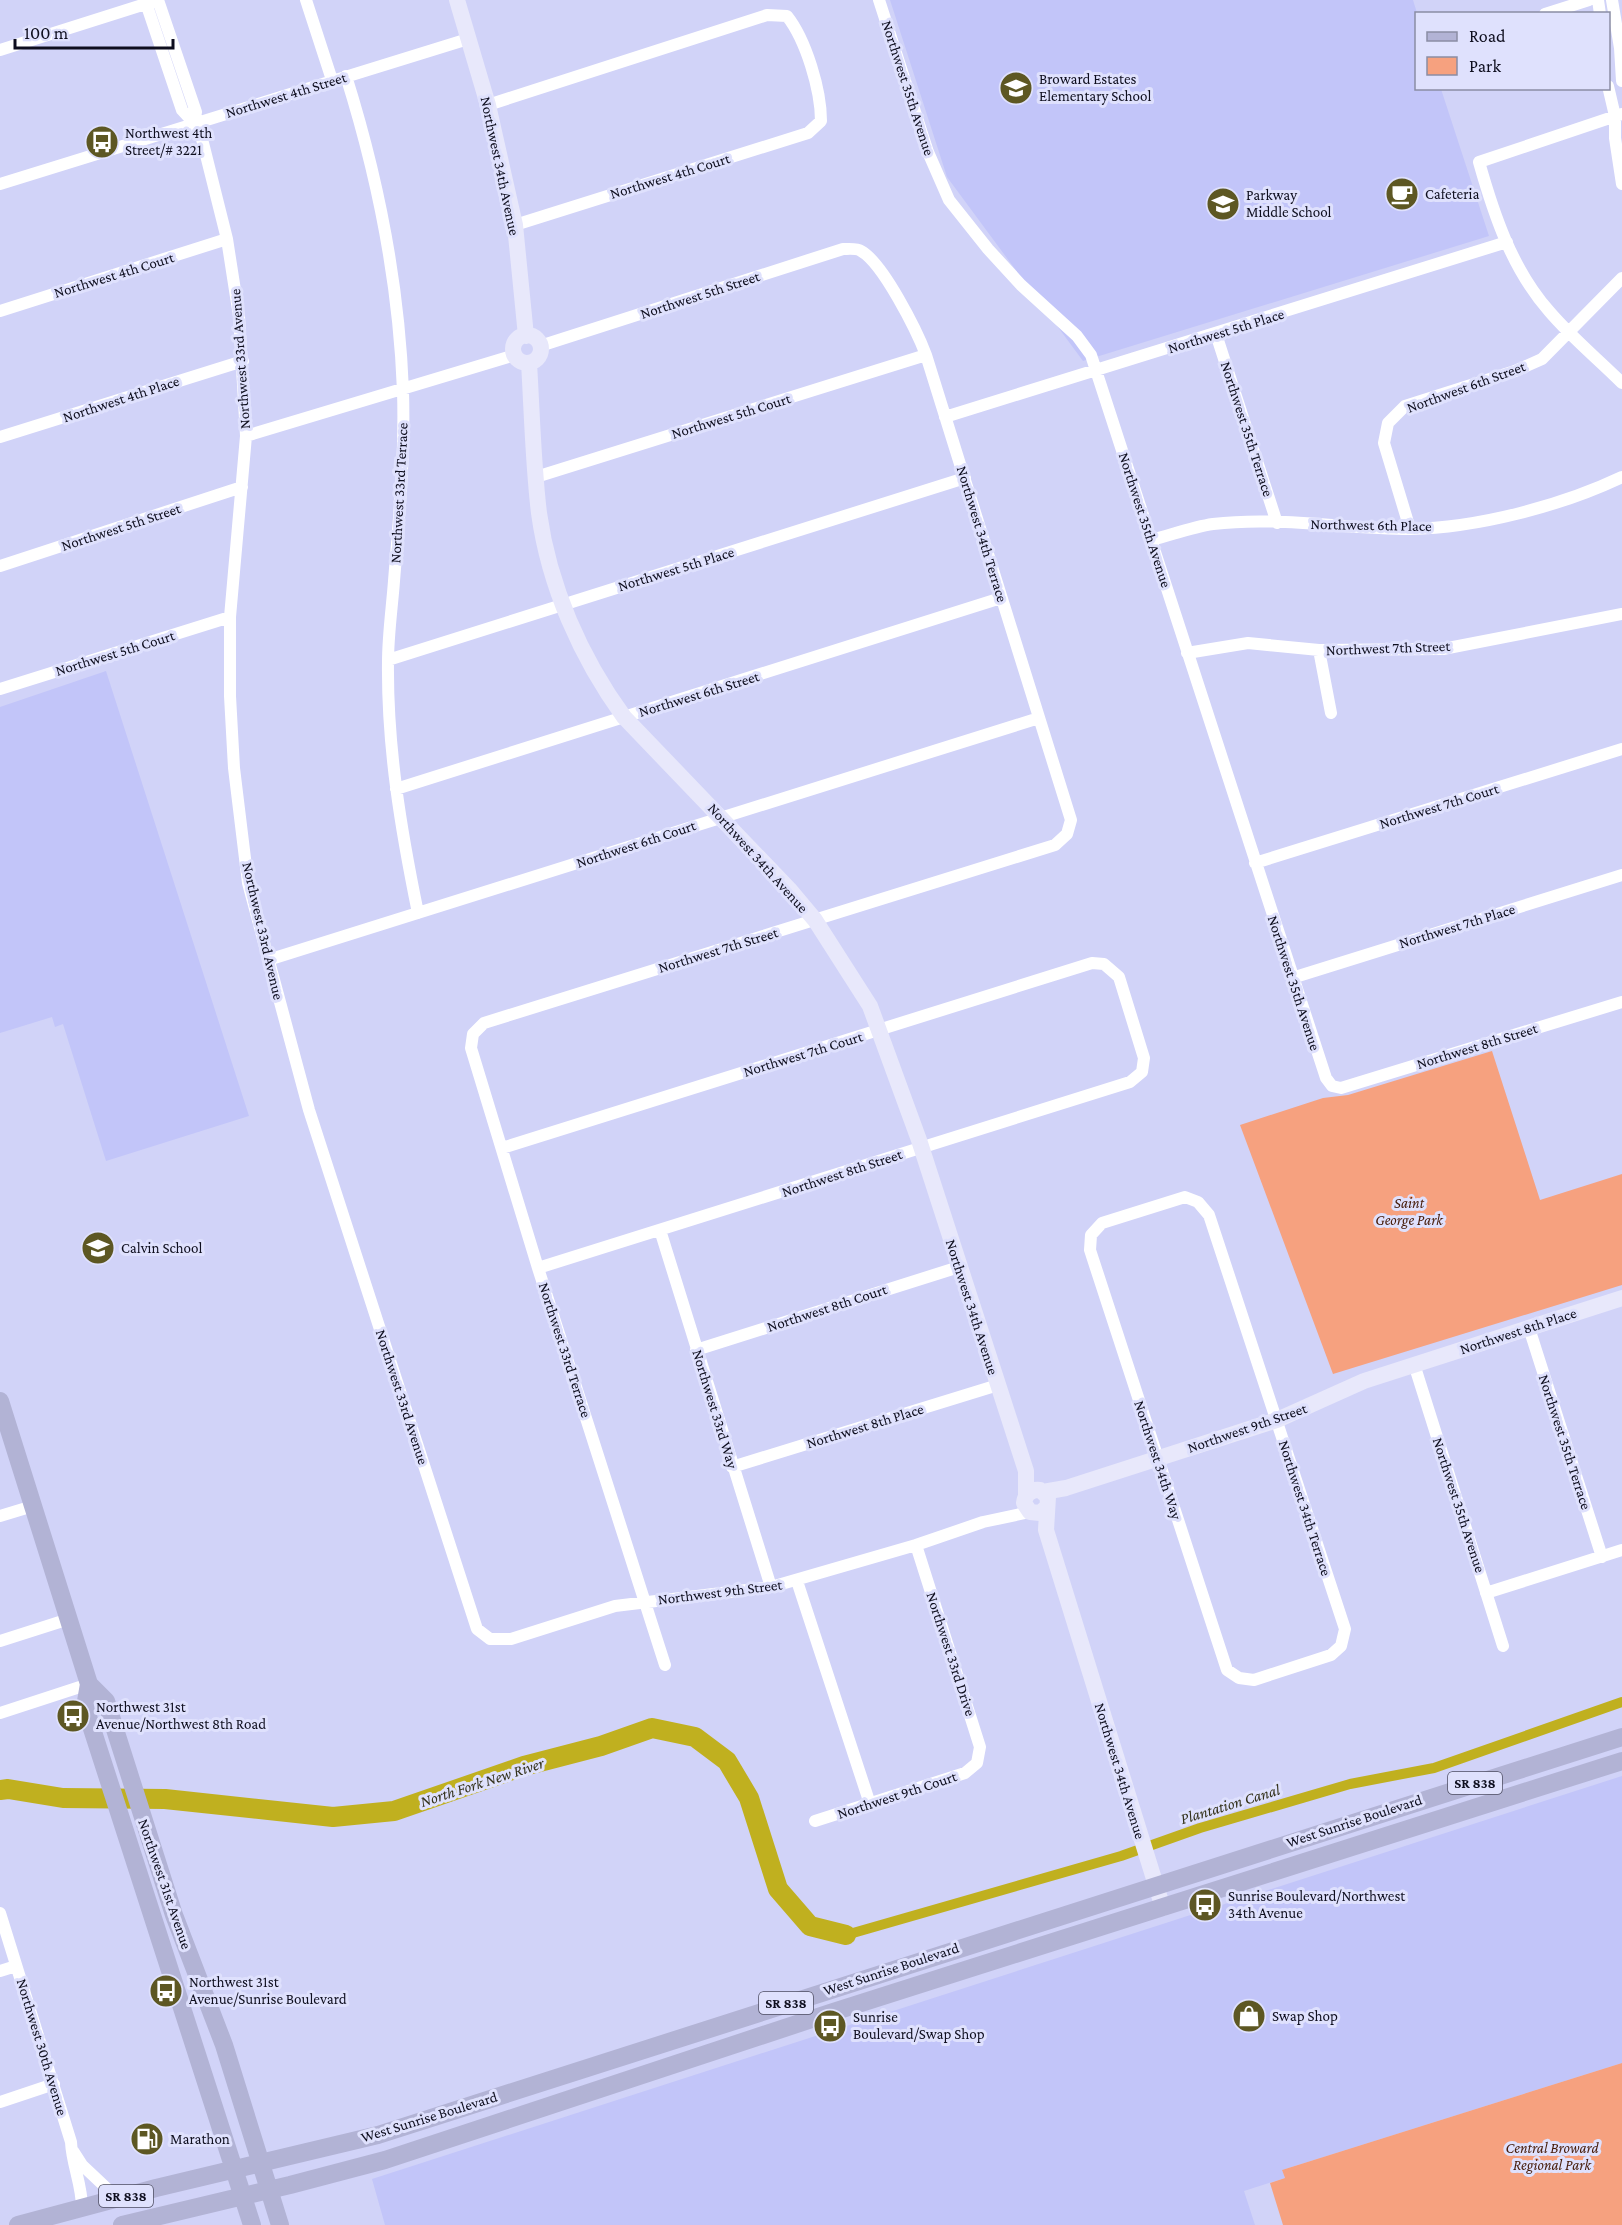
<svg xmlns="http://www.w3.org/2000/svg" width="1622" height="2225" font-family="'Crimson Pro',serif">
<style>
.built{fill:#c2c5f9}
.green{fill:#f6a17f}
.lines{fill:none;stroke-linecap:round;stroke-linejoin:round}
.canal{stroke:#c0b01f;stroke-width:10}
.river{stroke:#c0b01f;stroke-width:20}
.street{stroke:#fff;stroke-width:12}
.secondary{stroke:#e8e8fb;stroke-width:16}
.primary{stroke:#b2b3d5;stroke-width:18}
.labels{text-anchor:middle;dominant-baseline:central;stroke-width:6;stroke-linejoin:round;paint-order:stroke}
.shield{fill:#dfe1fd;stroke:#4d4d61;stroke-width:1.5}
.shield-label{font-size:14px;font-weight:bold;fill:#0e0e1e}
.poi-label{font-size:15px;fill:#0e0e1e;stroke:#dfe1fd;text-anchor:start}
.street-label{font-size:15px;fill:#0e0e1e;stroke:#dfe1fd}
.park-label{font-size:15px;font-style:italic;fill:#451a07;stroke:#dfe1fd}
.water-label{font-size:16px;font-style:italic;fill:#33311b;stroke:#dfe1fd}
</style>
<rect width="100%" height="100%" fill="#d1d3f8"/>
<path class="built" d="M 890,0 L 1413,0 L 1417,13 L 1416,88 L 1441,89 L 1489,236 L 1083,361 L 947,177 Z
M 106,671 L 249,1116 L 106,1161 L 63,1024 L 55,1027 L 52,1017 L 0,1033 L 0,707 Z
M 1622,1776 L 1622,2063 L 1282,2170 L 1285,2178 L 1244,2191 L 1255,2225 L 385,2225 L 372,2179 Z"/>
<path class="green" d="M 1492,1051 L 1540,1200 L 1622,1174 L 1622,1285 L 1333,1374 L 1240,1125 L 1323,1098 L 1348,1095 Z
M 1622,2063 L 1622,2225 L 1283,2225 L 1270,2183 L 1285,2178 L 1282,2170 Z"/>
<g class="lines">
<path class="canal" d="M 846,1935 L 1121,1856 L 1200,1828 L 1350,1784 L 1434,1768 L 1622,1702"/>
<path class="river" d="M 0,1790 L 8,1789 L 63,1798 L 165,1799 L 333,1817 L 394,1811 L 524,1766 L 601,1746 L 652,1728 L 695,1737 L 727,1761 L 749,1798 L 778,1889 L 810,1926 L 846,1935"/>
<path class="street" d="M 145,0 L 182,110 L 194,123 L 202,139 L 227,239 L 239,316 L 246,436 L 230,617 L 230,696 L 234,768 L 248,883 L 309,1110 L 477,1629 L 490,1639 L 511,1639 L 615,1606 L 771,1587 L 916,1545 L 983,1522 L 1030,1512
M 158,0 L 196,112 L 194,123
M 306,0 L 332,80
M 879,0 L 928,152 L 949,200 L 988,249 L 1021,285 L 1077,336 L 1091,355 L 1326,1078 L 1332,1086 L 1341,1088 L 1622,1002
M 1598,0 L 1600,14
M 1612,0 L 1620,48 L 1622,81
M 1545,14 L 1589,0
M 0,50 L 158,0
M 346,76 C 378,178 399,284 403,391 C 405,455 399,518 394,581 C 392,608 388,635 388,662 C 387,747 401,830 418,913
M 1608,86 L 1615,116 L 1615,138 L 1622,184
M 488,105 L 767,15 L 787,16 C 806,40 821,90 821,121 L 808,133 L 515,225
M 1622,114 L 1479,162 C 1494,215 1512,269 1549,311 C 1571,337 1598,359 1622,383
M 0,184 L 468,39
M 0,311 L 227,239
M 1216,334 L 1277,523
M 540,346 L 843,249 C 849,249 857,248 861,251 C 883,263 917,331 926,355 L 1071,820 L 1067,834 L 1055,845 L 484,1023 L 473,1034 L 471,1048 L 538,1268 L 665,1665
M 945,417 L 1507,242
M 246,436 L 515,355
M 0,437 L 243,361
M 536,477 L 926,355
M 1410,529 L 1384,443 L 1388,423 L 1405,406 L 1515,371 L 1542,359 L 1622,278
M 1151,540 C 1171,535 1192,527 1213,524 C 1278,516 1345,529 1410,529 C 1477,528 1561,506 1622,477
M 0,566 L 242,487
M 1319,650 L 1331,713
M 1187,653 L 1248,643 L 1319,650 L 1443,649 L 1622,614
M 388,660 L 965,478
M 0,689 L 230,617
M 396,789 L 1001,598
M 1255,863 L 1622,749
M 268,960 L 1039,718
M 1292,978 L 1622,875
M 502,1148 L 1092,963 L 1104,964 L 1119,977 L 1144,1058 L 1142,1072 L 1130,1082 L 538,1268
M 1185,1197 L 1198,1202 L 1209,1215 L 1345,1629 L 1341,1646 L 1331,1655 L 1254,1680 L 1239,1678 L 1227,1670 L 1090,1250 L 1091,1235 L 1102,1223 Z
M 660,1230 L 771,1587
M 1529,1328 L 1602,1557
M 696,1350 L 959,1267
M 1414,1364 L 1503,1646
M 732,1467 L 998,1385
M 0,1516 L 33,1506
M 797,1581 L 870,1804
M 1486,1593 L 1622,1550
M 0,1641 L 69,1619
M 0,1713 L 89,1684
M 815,1821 L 965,1773 L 977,1763 L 980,1747 L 916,1545
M 0,1913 L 71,2142 C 72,2165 82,2184 82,2208
M 0,1971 L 16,1966
M 0,2102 L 54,2084
M 73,2151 L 82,2165 L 117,2198"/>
<path class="secondary" d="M 457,0 L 488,105 L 515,225 L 526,336
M513 349a14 14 0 1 1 28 0a14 14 0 1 1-28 0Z
M 529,363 C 532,412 533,463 539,513 C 549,586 581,658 624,717 L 789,889 L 815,920 L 870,1006 L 919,1140 L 1026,1471 L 1026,1495
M 1043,1492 L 1066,1488 L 1277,1420 L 1364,1381 L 1622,1298
M 1046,1508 L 1040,1513 L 1030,1512 L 1024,1503 C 1025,1494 1031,1489 1040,1490 L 1048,1497 L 1046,1530 L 1163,1908"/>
<path class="primary" d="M 0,1401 L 89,1684 L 85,1707 L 252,2225
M 89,1684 L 106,1701 L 174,1915 L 224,2045 L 280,2225
M 18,2225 L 156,2188 L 378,2135 L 1622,1737
M 122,2225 L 290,2185 L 385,2160 L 833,2012 L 1622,1761"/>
</g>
<defs>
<g id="school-disc" transform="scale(1.725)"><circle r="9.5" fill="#5d5723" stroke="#dfe1fd"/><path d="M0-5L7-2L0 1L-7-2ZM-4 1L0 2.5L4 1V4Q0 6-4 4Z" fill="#fff"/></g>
<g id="bus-disc" transform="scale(1.725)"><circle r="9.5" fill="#5d5723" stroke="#dfe1fd"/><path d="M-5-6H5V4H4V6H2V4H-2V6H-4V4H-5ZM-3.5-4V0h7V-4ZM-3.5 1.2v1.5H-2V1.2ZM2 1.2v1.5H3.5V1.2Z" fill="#fff"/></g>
<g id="cafe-disc" transform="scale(1.725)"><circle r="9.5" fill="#5d5723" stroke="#dfe1fd"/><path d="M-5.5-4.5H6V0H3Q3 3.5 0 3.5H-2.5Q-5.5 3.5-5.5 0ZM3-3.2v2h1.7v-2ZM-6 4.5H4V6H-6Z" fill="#fff"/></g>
<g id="shop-disc" transform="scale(1.725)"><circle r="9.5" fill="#5d5723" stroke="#dfe1fd"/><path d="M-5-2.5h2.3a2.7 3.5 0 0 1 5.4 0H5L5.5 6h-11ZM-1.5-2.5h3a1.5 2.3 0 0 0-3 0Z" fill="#fff"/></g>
<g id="fuel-disc" transform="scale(1.725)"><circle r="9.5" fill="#5d5723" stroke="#dfe1fd"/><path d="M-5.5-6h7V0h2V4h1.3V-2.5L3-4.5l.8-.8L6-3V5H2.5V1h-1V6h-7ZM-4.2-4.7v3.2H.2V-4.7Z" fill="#fff"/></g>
</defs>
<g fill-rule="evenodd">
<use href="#school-disc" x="1016" y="88"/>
<use href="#bus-disc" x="102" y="142"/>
<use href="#cafe-disc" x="1402" y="194"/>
<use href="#school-disc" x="1223" y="204"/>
<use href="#school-disc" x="98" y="1248"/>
<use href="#bus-disc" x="73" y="1716"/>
<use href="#bus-disc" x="1205" y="1905"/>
<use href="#bus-disc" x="166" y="1991"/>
<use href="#shop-disc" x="1249" y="2016"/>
<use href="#bus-disc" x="830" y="2026"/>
<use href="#fuel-disc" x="147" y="2139"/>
</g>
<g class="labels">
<g class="shield">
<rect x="1448" y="1772" width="54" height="22" rx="4.5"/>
<rect x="759" y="1992" width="54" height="22" rx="4.5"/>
<rect x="99" y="2185" width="54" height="22" rx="4.5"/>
</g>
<g class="shield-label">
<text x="1475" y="1783">SR 838</text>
<text x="786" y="2003">SR 838</text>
<text x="126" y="2196">SR 838</text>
</g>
<g class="poi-label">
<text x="1039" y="79">Broward Estates<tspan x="1039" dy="17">Elementary School</tspan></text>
<text x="125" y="133">Northwest 4th<tspan x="125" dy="17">Street/# 3221</tspan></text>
<text x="1425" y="194">Cafeteria</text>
<text x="1246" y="195">Parkway<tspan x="1246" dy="17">Middle School</tspan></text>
<text x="121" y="1248">Calvin School</text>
<text x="96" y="1707">Northwest 31st<tspan x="96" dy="17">Avenue/Northwest 8th Road</tspan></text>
<text x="1228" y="1896">Sunrise Boulevard/Northwest<tspan x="1228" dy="17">34th Avenue</tspan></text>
<text x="189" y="1982">Northwest 31st<tspan x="189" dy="17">Avenue/Sunrise Boulevard</tspan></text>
<text x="1272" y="2016">Swap Shop</text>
<text x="853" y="2017">Sunrise<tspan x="853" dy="17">Boulevard/Swap Shop</tspan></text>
<text x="170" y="2139">Marathon</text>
</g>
<g class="street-label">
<text transform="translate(908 88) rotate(72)">Northwest 35th Avenue</text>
<text transform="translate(286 95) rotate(-17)">Northwest 4th Street</text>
<text transform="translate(500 166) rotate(78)">Northwest 34th Avenue</text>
<text transform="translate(670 176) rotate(-17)">Northwest 4th Court</text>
<text transform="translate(114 275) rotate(-17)">Northwest 4th Court</text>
<text transform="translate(700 295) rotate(-18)">Northwest 5th Street</text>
<text transform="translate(1226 331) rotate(-17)">Northwest 5th Place</text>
<text transform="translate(240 359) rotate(-94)">Northwest 33rd Avenue</text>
<text transform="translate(1466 387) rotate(-20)">Northwest 6th Street</text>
<text transform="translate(121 399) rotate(-18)">Northwest 4th Place</text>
<text transform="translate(731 416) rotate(-17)">Northwest 5th Court</text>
<text transform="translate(1247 429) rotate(72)">Northwest 35th Terrace</text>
<text transform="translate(399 493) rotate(-87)">Northwest 33rd Terrace</text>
<text transform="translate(1145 520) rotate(72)">Northwest 35th Avenue</text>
<text transform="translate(1371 525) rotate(1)">Northwest 6th Place</text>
<text transform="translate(121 527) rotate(-18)">Northwest 5th Street</text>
<text transform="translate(982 534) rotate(73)">Northwest 34th Terrace</text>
<text transform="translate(676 569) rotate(-17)">Northwest 5th Place</text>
<text transform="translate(1388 648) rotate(-2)">Northwest 7th Street</text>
<text transform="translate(115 653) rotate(-17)">Northwest 5th Court</text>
<text transform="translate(699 694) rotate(-17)">Northwest 6th Street</text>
<text transform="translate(1439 806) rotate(-17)">Northwest 7th Court</text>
<text transform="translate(636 844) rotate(-18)">Northwest 6th Court</text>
<text transform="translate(758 858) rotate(48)">Northwest 34th Avenue</text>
<text transform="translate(1457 926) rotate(-17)">Northwest 7th Place</text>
<text transform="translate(263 931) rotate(77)">Northwest 33rd Avenue</text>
<text transform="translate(718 950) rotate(-17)">Northwest 7th Street</text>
<text transform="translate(1294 983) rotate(72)">Northwest 35th Avenue</text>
<text transform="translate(1477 1046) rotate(-17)">Northwest 8th Street</text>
<text transform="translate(803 1054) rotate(-17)">Northwest 7th Court</text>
<text transform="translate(842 1173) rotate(-18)">Northwest 8th Street</text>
<text transform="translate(972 1307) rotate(72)">Northwest 34th Avenue</text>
<text transform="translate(827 1308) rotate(-18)">Northwest 8th Court</text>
<text transform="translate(1518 1331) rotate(-18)">Northwest 8th Place</text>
<text transform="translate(565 1350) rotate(72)">Northwest 33rd Terrace</text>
<text transform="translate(402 1397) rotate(72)">Northwest 33rd Avenue</text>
<text transform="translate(715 1409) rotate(73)">Northwest 33rd Way</text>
<text transform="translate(865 1426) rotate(-17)">Northwest 8th Place</text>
<text transform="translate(1247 1428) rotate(-19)">Northwest 9th Street</text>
<text transform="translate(1565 1442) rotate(72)">Northwest 35th Terrace</text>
<text transform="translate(1158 1460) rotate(72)">Northwest 34th Way</text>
<text transform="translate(1459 1505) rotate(72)">Northwest 35th Avenue</text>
<text transform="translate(1305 1508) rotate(72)">Northwest 34th Terrace</text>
<text transform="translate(720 1592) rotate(-7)">Northwest 9th Street</text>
<text transform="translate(951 1654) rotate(72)">Northwest 33rd Drive</text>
<text transform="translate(1120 1771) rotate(73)">Northwest 34th Avenue</text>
<text transform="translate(897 1795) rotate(-18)">Northwest 9th Court</text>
<text transform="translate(1354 1821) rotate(-18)">West Sunrise Boulevard</text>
<text transform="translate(165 1884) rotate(71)">Northwest 31st Avenue</text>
<text transform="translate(891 1969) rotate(-18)">West Sunrise Boulevard</text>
<text transform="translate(42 2047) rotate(73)">Northwest 30th Avenue</text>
<text transform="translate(429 2117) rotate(-17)">West Sunrise Boulevard</text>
</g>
<g class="park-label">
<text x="1409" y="1203">Saint<tspan x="1409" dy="17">George Park</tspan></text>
<text x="1552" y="2148">Central Broward<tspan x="1552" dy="17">Regional Park</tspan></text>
</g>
<g class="water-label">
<text transform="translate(482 1782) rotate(-18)">North Fork New River</text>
<text transform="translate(1230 1804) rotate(-17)">Plantation Canal</text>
</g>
</g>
<rect x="1415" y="12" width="195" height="78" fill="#dfe1fd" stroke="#8b8da4" stroke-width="1.5"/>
<rect x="1427" y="32" width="30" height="9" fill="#b2b3d5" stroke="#8b8da4" stroke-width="1.5"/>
<text x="1469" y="42" font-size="18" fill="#0e0e1e">Road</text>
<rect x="1427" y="57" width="30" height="18" fill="#f6a17f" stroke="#8b8da4" stroke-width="1.5"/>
<text x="1469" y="72" font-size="18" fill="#0e0e1e">Park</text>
<path d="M15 39v9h158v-9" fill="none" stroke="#0e0e1e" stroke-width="3"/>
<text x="24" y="39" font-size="18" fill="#0e0e1e" stroke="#dfe1fd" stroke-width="4.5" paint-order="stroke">100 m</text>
</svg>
